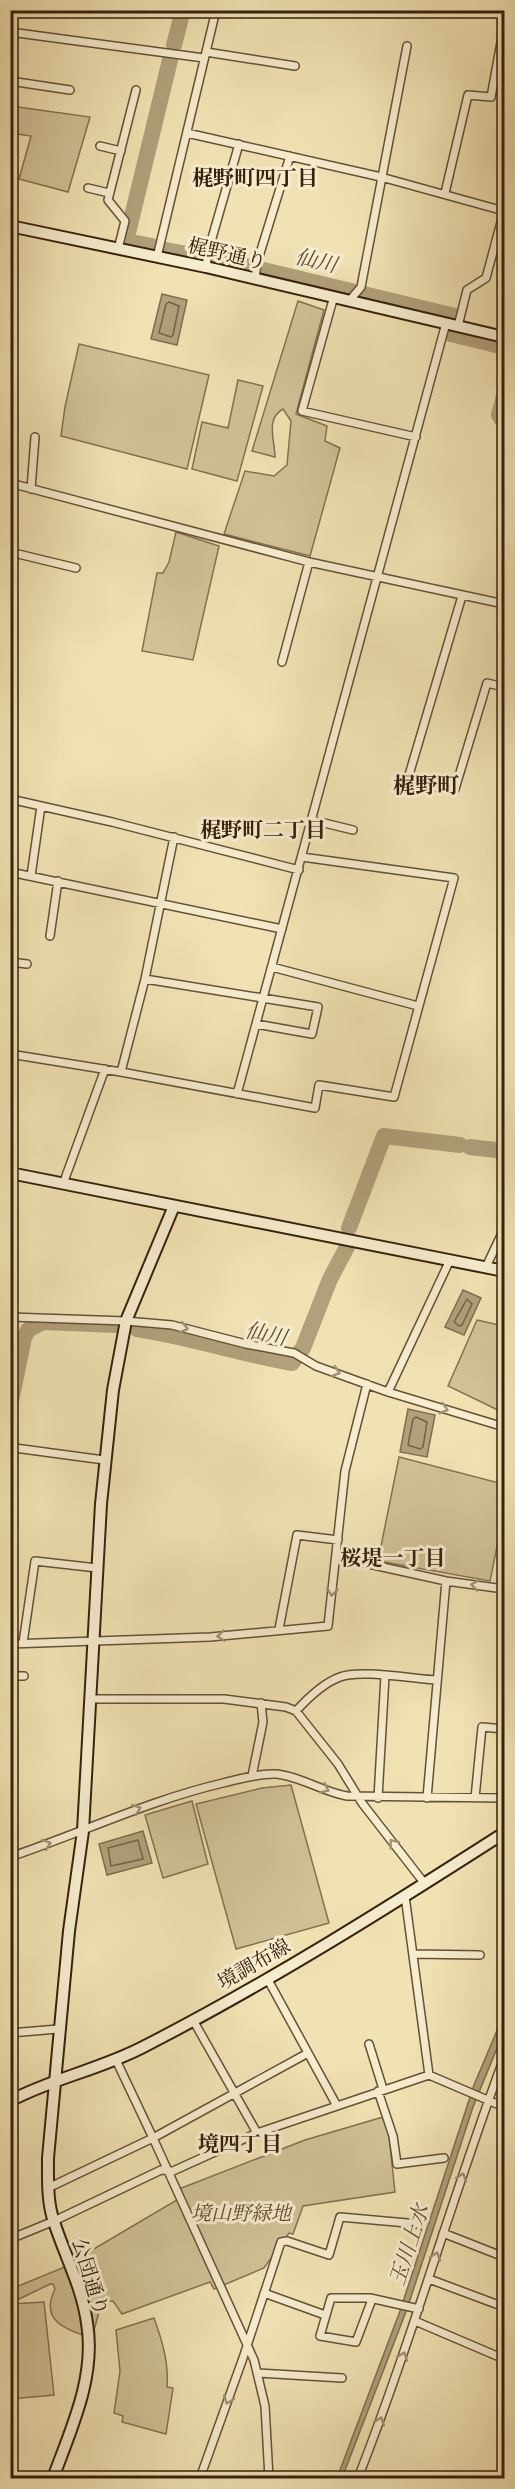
<svg xmlns="http://www.w3.org/2000/svg" width="515" height="2489" font-family="'IM FELL French Canon','Noto Serif JP',serif">
<style>
.green{fill:#d1c197;stroke:#847152;stroke-width:1.5}
.water{fill:#b1a07b;stroke:#806d4f;stroke-width:1.5}
.lines{fill:none;stroke-linecap:round;stroke-linejoin:round}
.shore{stroke:#746044;stroke-width:1.5}
.river{stroke:#b1a07b;stroke-width:16}
.street-casing{stroke:#655136;stroke-width:10}
.secondary-casing{stroke:#36210d;stroke-width:14}
.street{stroke:#f6ecce;stroke-width:7}
.secondary{stroke:#f6ecce;stroke-width:10}
.oneway{stroke:#a09177}
.labels{text-anchor:middle;dominant-baseline:central;stroke-width:6;stroke-linejoin:round;paint-order:stroke}
.street-label{font-size:20px;fill:#36210d;stroke:#f6ecce}
.park-label{font-size:20px;font-style:italic;fill:#5d4930;stroke:#f6ecce}
.neighbourhood-label{font-size:21px;font-weight:bold;fill:#36210d;stroke:#f6ecce}
.water-label{font-size:21px;font-style:italic;fill:#614d34;stroke:#f6ecce}
.quarter-label{font-size:22px;font-weight:bold;fill:#36210d;stroke:#f6ecce}
</style>
<rect width="100%" height="100%" fill="#f1e2b3"/>
<filter id="stains"><feTurbulence type="fractalNoise" baseFrequency=".00333" numOctaves="4"/><feColorMatrix values="0 0 0 0 .2 0 0 0 0 .09 0 0 0 0 .02 0 0 0 .5 -.17"/></filter>
<radialGradient id="worn" r=".72"><stop offset=".6" stop-color="#630" stop-opacity="0"/><stop offset="1" stop-color="#630" stop-opacity=".3"/></radialGradient>
<path class="green" d="M 11,106 L 90,117 L 68,192 L 19,179 L 31,136 L 11,133 Z
M 298,301 L 324,310 L 296,414 L 327,426 L 325,441 L 340,448 L 310,556 L 224,534 L 245,471 L 274,476 L 287,465 L 291,421 L 283,409 C 265,419 275,440 275,457 L 252,451 Z
M 79,344 L 209,375 L 187,469 L 61,436 L 65,407 Z
M 238,380 L 263,386 L 237,481 L 192,469 L 202,422 L 228,428 Z
M 176,532 L 219,546 L 193,660 L 142,651 L 157,573 L 163,573 L 169,562 Z
M 477,1320 L 504,1326 L 504,1413 L 448,1386 Z
M 399,1457 L 503,1484 L 501,1527 L 490,1581 L 378,1561 Z
M 291,1785 L 329,1923 L 236,1949 L 196,1804 L 262,1788 Z
M 192,1801 L 208,1864 L 163,1878 L 145,1815 Z
M 383,2117 L 389,2136 L 395,2192 L 303,2206 L 293,2234 L 289,2233 L 264,2268 L 214,2289 L 210,2282 L 122,2314 L 113,2301 L 107,2301 L 100,2308 L 92,2338 C 66,2330 39,2321 55,2289 L 53,2284 L 50,2284 L 11,2303 L 11,2289 L 67,2266 L 79,2274 L 84,2269 L 82,2256 L 182,2197 L 179,2189 L 305,2140 Z
M 44,2302 L 54,2395 L 11,2399 L 11,2304 Z
M 154,2318 C 162,2340 169,2363 167,2387 L 173,2388 L 166,2434 L 122,2422 L 123,2416 L 114,2413 L 120,2371 L 116,2330 Z"/>
<path class="water" d="M 162,294 L 187,300 L 177,345 L 151,339 Z
M 463,1290 L 481,1298 L 464,1335 L 445,1327 Z
M 408,1409 L 435,1415 L 427,1457 L 400,1452 Z
M 143,1831 L 152,1863 L 107,1875 L 99,1844 Z
M 504,2014 L 504,2031 L 473,2107 L 407,2309 L 342,2478 L 337,2478 L 400,2311 L 474,2085 Z"/>
<g class="lines">
<path class="shore" d="M 169,302 L 179,306 L 173,335 L 171,337 L 159,333 L 166,304 Z
M 467,1299 L 472,1304 L 462,1325 L 459,1326 L 454,1322 Z
M 416,1417 L 427,1422 L 423,1447 L 420,1449 L 408,1445 L 413,1419 Z
M 138,1840 L 143,1859 L 111,1866 L 108,1848 Z"/>
<path class="river" d="M 174,45 L 183,10
M 152,246 L 126,241 L 170,60
M 166,250 L 230,262 L 455,316
M 452,328 L 451,334 L 504,347
M 504,396 L 499,415 L 504,423
M 470,1147 L 504,1151
M 349,1228 L 384,1136 L 460,1145
M 137,1329 C 190,1337 240,1354 292,1363 L 303,1348 L 330,1279 L 348,1245
M 10,1406 L 24,1338 L 28,1330 L 43,1322 L 116,1325"/>
<g class="street-casing">
<path id="street" d="M 10,32 L 204,58
M 206,52 L 295,66
M 10,81 L 70,90
M 187,133 L 381,177 L 504,211
M 100,146 L 121,151
M 88,188 L 109,193
M 445,193 L 468,95 L 491,97 L 504,26
M 118,249 L 125,221 L 108,200 L 136,90
M 157,257 L 216,10
M 206,267 L 208,252 L 239,144
M 255,279 L 257,263 L 290,156
M 334,296 L 302,411 L 416,437
M 350,300 L 361,287 L 407,46
M 458,326 L 467,290 L 486,278 L 504,211
M 10,483 L 309,562 L 504,604
M 31,489 L 35,437
M 10,552 L 76,568
M 462,596 L 406,785 L 455,789 L 487,683 L 504,687
M 282,662 L 309,562
M 10,799 L 112,822 L 299,870
M 312,820 L 353,830
M 10,872 L 282,929
M 31,876 L 41,806
M 50,936 L 58,881
M 10,962 L 27,964
M 272,967 L 418,1006
M 145,979 L 318,1007 L 312,1034 L 256,1024
M 10,1054 L 121,1072 L 315,1108 L 319,1085 L 394,1097 L 454,878 L 302,857
M 121,1072 L 145,979 L 174,837
M 237,1094 L 446,323
M 63,1184 L 105,1069
M 486,1267 L 504,1229
M 10,1317 L 126,1321 L 172,1325 L 246,1344 L 294,1353 L 316,1366 L 388,1392 L 504,1427
M 388,1392 L 450,1260
M 15,1448 L 104,1460
M 337,1557 L 446,1581 L 504,1589
M 279,1629 L 297,1535 L 338,1540
M 23,1643 L 35,1561 L 97,1568
M 10,1644 L 210,1637 L 328,1626 L 345,1471 L 367,1384
M 10,1676 L 24,1676
M 92,1699 L 224,1699 L 286,1707 L 296,1711 L 338,1764 L 362,1803 L 425,1884
M 296,1711 C 307,1699 323,1683 340,1677 C 360,1669 414,1679 437,1680
M 252,1776 L 263,1722 L 261,1703
M 378,1798 L 385,1676
M 427,1798 L 446,1581
M 475,1798 L 482,1727 L 504,1729
M 10,1857 C 81,1833 150,1800 223,1783 C 240,1779 259,1773 277,1774 C 302,1777 323,1792 347,1796 L 504,1798
M 405,1896 L 429,2075
M 413,1954 L 480,1955
M 267,1978 L 337,2106
M 193,2020 L 257,2133
M 10,2033 L 58,2029
M 369,2044 L 383,2089
M 116,2060 L 153,2138 L 308,2053
M 378,2091 L 393,2136 L 397,2164 L 444,2158
M 48,2188 L 153,2138 L 254,2360 L 265,2406 L 269,2478
M 443,2233 L 504,2257
M 10,2239 L 54,2221 L 161,2170 L 173,2171 L 257,2133 L 429,2075 L 504,2107
M 429,2279 L 504,2307
M 264,2293 L 325,2315
M 370,2298 L 371,2302 L 356,2342 L 320,2336 L 331,2298 L 370,2298 L 419,2309
M 415,2321 L 504,2359
M 258,2373 L 342,2378
M 200,2478 L 243,2358 L 281,2242 L 287,2241 L 329,2255 L 340,2217 L 418,2224
M 358,2478 C 412,2340 452,2197 504,2058"/>
</g>
<g class="secondary-casing">
<path id="secondary" d="M 10,226 L 206,267 L 504,337
M 10,1173 L 504,1271
M 10,2101 C 53,2078 102,2069 145,2046 C 268,1983 387,1908 504,1833
M 53,2478 C 71,2429 96,2377 87,2323 C 82,2287 65,2256 54,2222 C 47,2202 48,2180 48,2158 L 69,1931 L 83,1831 L 101,1504 L 113,1390 L 126,1321 L 174,1206"/>
</g>
<use href="#street" class="street"/>
<use href="#secondary" class="secondary"/>
</g>
<defs><path id="oneway-chevron" d="M-2-3.5L2.5 0L-2 3.5" fill="none" stroke-width="1.6" stroke-linecap="round" stroke-linejoin="round" transform="scale(1.5)"/></defs>
<g class="oneway">
<use href="#oneway-chevron" transform="translate(184 1328) rotate(13)"/>
<use href="#oneway-chevron" transform="translate(336 1372) rotate(18)"/>
<use href="#oneway-chevron" transform="translate(444 1409) rotate(17)"/>
<use href="#oneway-chevron" transform="translate(475 1585) rotate(-172)"/>
<use href="#oneway-chevron" transform="translate(332 1592) rotate(97)"/>
<use href="#oneway-chevron" transform="translate(221 1636) rotate(175)"/>
<use href="#oneway-chevron" transform="translate(325 1789) rotate(25)"/>
<use href="#oneway-chevron" transform="translate(137 1809) rotate(-20)"/>
<use href="#oneway-chevron" transform="translate(393 1843) rotate(-128)"/>
<use href="#oneway-chevron" transform="translate(47 1844) rotate(-19)"/>
<use href="#oneway-chevron" transform="translate(462 2177) rotate(-71)"/>
<use href="#oneway-chevron" transform="translate(436 2256) rotate(-72)"/>
<use href="#oneway-chevron" transform="translate(403 2356) rotate(-70)"/>
<use href="#oneway-chevron" transform="translate(228 2400) rotate(110)"/>
<use href="#oneway-chevron" transform="translate(380 2421) rotate(-70)"/>
</g>
<g class="labels">
<g class="street-label">
<text transform="translate(227 254) rotate(13)">梶野通り</text>
<text transform="translate(254 1964) rotate(-30)">境調布線</text>
<text transform="translate(90 2277) rotate(73)">公団通り</text>
</g>
<g class="park-label">
<text x="241" y="2213">境山野緑地</text>
</g>
<g class="neighbourhood-label">
<text x="255" y="178">梶野町四丁目</text>
<text x="263" y="830">梶野町二丁目</text>
<text x="393" y="1558">桜堤一丁目</text>
<text x="240" y="2144">境四丁目</text>
</g>
<g class="water-label">
<text transform="translate(316 261) rotate(13)">仙川</text>
<text transform="translate(266 1334) rotate(12)">仙川</text>
<text transform="translate(409 2245) rotate(-72)">玉川上水</text>
</g>
<g class="quarter-label">
<text x="426" y="786">梶野町</text>
</g>
</g>
<rect width="515" height="2489" fill="none" stroke="#f1e2b3" stroke-width="36"/>
<rect x="12" y="12" width="491" height="2465" fill="none" stroke="#36210d" stroke-width="3"/>
<rect x="18" y="18" width="479" height="2453" fill="none" stroke="#36210d" stroke-width="1.5"/>
<rect width="100%" height="100%" filter="url(#stains)"/>
<rect width="100%" height="100%" fill="url(#worn)"/>
</svg>
